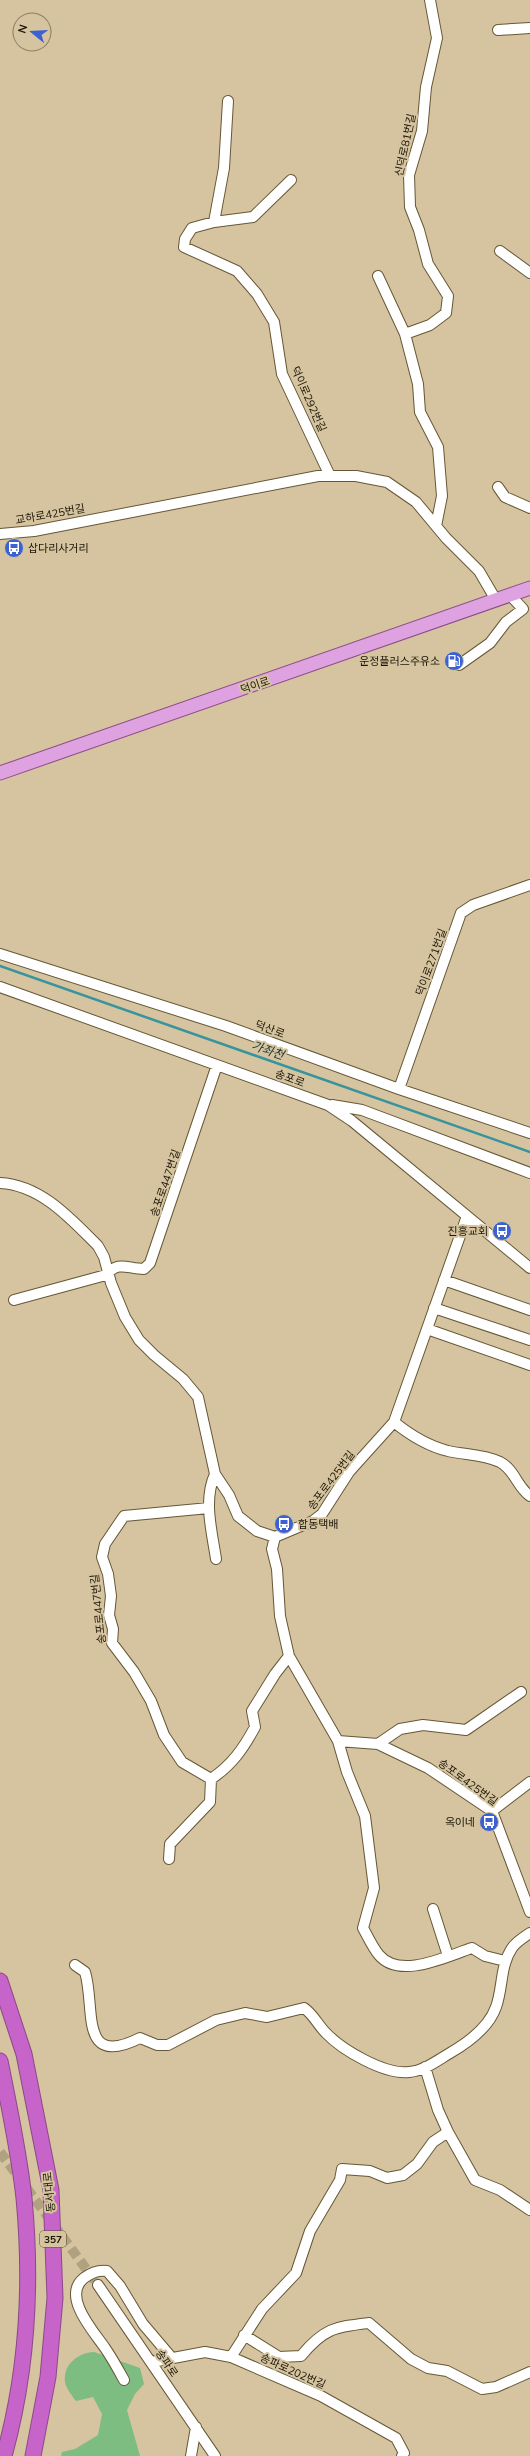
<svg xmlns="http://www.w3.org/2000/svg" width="530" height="2456" font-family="Mulish,'Noto Sans KR',sans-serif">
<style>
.green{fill:#7dbd82}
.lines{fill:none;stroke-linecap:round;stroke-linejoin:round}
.stream{stroke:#37939d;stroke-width:2.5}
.minor-tunnel{stroke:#b0a181;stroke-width:10;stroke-dasharray:10 5;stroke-linecap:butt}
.minor-casing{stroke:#665736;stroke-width:12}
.major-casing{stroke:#8b4986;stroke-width:15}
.highway-casing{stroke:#8b4986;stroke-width:17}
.minor{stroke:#fff;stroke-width:10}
.major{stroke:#dda2df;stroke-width:13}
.highway{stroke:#c764ca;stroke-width:15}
.labels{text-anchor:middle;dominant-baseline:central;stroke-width:4;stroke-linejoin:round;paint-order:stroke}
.shield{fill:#d5c49f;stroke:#544a35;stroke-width:1}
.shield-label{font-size:10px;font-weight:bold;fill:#1c1608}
.street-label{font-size:11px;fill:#1c1608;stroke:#d5c49f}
.poi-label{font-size:11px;fill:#1c1608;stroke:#d5c49f;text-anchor:end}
.water-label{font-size:12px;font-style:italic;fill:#133033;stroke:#d5c49f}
</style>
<rect width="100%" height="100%" fill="#d5c49f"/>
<path class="green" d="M 94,2352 L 140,2368 L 144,2384 L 135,2394 L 127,2410 L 140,2456 L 61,2456 L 62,2452 L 75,2449 L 98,2435 L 102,2414 L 93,2397 L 76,2401 C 72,2396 66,2388 65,2382 C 63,2364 78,2353 94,2352 Z"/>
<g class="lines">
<path class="stream" d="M 0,966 L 530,1152"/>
<path class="minor-tunnel" d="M 0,2152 L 98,2285"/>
<g class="minor-casing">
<path id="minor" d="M 498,30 L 530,28
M 291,180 L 253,217 L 214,222 L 192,228 L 185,239 L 184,247 L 237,271 L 257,294 L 274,322 L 282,374 L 330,476
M 214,222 L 224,168 L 228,101
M 500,251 L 530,273
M 378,276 L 405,334 L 418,384 L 420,412 L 438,447 L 442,496 L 436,526
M 405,334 L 430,325 L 446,313 L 448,296 L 428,264 L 419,230 L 410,207 L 409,175 L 422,131 L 426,87 L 437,38 L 430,0
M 498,487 L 505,497 L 530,508
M 0,534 L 34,531 L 318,476 L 356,476 L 387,482 L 416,502 L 446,538 L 479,571 L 496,600
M 459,665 L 490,643 L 506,622 L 523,609 L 510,595
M 0,954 L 226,1026 L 399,1089 L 530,1133
M 0,987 L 328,1105 L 352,1121 L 530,1268
M 399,1089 L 461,913 L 473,905 L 530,885
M 332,1105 L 362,1110 L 530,1173
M 0,1183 C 41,1185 71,1219 98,1246 L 104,1257 L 111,1283 L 125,1317 L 139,1340 L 154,1355 L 183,1379 L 198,1397 L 215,1474 L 229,1495 L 238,1516 L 257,1531 L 275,1537
M 444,1280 L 530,1310
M 14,1300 L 106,1275 C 119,1260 127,1269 144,1269 L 150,1263 L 217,1065
M 434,1308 L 530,1340
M 427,1329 L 530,1365
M 394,1422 C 410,1435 428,1446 448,1451 C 466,1455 483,1454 500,1462 C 515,1470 517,1487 530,1496
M 215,1474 C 203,1500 212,1532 216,1559
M 209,1508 L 124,1516 L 105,1544 L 102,1557 L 108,1574 L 111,1596 L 109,1615 L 113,1629 L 112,1643 L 134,1672 L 151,1701 L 164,1735 L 182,1762 L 211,1779
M 275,1537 L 272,1549 L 277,1569 L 280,1616 L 289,1656 L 338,1741 L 347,1772 L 365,1816 L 374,1888 L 363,1928 C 368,1937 373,1948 379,1955 C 400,1980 447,1956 472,1948 L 485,1956 L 505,1961
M 275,1537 L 313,1521 L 322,1514 L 349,1472 L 394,1422 L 467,1216
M 338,1741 L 378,1744 L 428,1768 L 492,1811 L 530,1912
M 378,1744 L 400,1729 L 423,1725 L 466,1730 L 521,1692
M 492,1811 L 530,1782
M 169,1859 L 170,1844 L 210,1802 L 211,1779 C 232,1765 243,1749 255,1727 L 252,1711 L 275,1674 L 289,1656
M 433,1909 L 448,1956
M 75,1965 L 85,1972 C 96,2008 78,2069 140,2038 L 157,2045 L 168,2045 L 216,2020 L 245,2013 L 267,2017 L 304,2008 C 314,2015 317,2024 326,2033 C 342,2050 385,2075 409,2072 C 424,2071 438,2060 450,2053 C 469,2042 489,2027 496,2007 C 503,1988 500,1966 512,1948 C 516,1942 524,1937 530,1933
M 425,2067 L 438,2110 L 448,2132 L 475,2180 L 500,2190 L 530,2210
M 98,2285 L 215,2456
M 244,2335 L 279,2357 L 301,2356 C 324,2328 335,2327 369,2323 L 411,2359 L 428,2368 L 447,2371 L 482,2389 L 496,2387 L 530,2372
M 231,2357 L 262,2309 L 296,2273 L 310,2231 L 340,2180 L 342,2169 L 370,2171 L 387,2178 L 403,2175 L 417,2164 L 433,2142 L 448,2132
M 152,2362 L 205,2352 L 231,2357 L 321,2396 L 396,2438 L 404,2453 L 402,2456
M 124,2380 C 118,2369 112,2358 105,2348 C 94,2332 61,2296 84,2278 C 92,2272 98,2270 107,2271 L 120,2286 L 143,2324 L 171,2357
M 191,2456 L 196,2427"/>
</g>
<g class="major-casing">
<path id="major" d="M 0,773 L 530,588"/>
</g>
<g class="highway-casing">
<path id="highway" d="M 0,1981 L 24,2054 L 51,2190 L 55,2298 L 48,2377 L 33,2456
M 0,2061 C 9,2106 19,2152 24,2198 C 32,2283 27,2373 4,2456"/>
</g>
<use href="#minor" class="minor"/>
<use href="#major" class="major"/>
<use href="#highway" class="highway"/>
</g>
<defs>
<g id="bus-disc" transform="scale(1)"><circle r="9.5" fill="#3b61d3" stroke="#d5c49f"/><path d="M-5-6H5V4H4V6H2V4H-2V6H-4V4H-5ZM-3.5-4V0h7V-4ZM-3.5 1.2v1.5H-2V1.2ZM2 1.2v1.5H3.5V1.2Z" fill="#fff"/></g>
<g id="fuel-disc" transform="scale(1)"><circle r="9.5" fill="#3b61d3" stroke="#d5c49f"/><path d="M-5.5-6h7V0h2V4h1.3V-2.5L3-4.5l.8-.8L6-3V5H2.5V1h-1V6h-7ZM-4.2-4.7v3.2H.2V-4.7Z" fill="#fff"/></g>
</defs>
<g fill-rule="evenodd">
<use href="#bus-disc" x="14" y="548"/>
<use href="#fuel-disc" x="454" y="661"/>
<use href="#bus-disc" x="502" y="1231"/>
<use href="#bus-disc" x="284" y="1524"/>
<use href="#bus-disc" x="489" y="1822"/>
</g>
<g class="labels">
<rect class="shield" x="40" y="2231" width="26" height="16" rx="3"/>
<g class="shield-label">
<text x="53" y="2239">357</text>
</g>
<g class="street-label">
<text transform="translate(405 145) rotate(-78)">신덕로81번길</text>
<text transform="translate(309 399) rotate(66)">덕이로292번길</text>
<text transform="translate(50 514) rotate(-10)">교하로425번길</text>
<text transform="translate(255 685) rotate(-19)">덕이로</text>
<text transform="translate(431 962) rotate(-70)">덕이로271번길</text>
<text transform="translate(270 1029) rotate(20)">덕산로</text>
<text transform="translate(290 1078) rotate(20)">송포로</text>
<text transform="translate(165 1183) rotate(-71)">송포로447번길</text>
<text transform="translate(331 1480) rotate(-53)">송포로425번길</text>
<text transform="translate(98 1609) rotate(-96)">송포로447번길</text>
<text transform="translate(468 1782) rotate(36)">송포로425번길</text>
<text transform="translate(49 2192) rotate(-96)">동서대로</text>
<text transform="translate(167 2363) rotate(56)">송파로</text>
<text transform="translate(293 2371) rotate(24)">송파로202번길</text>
</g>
<g class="poi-label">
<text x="28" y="548" text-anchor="start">삽다리사거리</text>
<text x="440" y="661">운정플러스주유소</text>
<text x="488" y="1231">진흥교회</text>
<text x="298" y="1524" text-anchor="start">합동택배</text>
<text x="475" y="1822">옥이네</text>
</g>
<g class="water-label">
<text transform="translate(268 1050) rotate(19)">가좌천</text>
</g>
</g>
<g transform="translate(32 32) rotate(288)"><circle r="19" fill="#d5c49f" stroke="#8b7e63"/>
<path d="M0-3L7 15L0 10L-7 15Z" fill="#3b61d3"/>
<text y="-6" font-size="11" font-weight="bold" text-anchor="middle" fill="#1c1608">N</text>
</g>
</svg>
